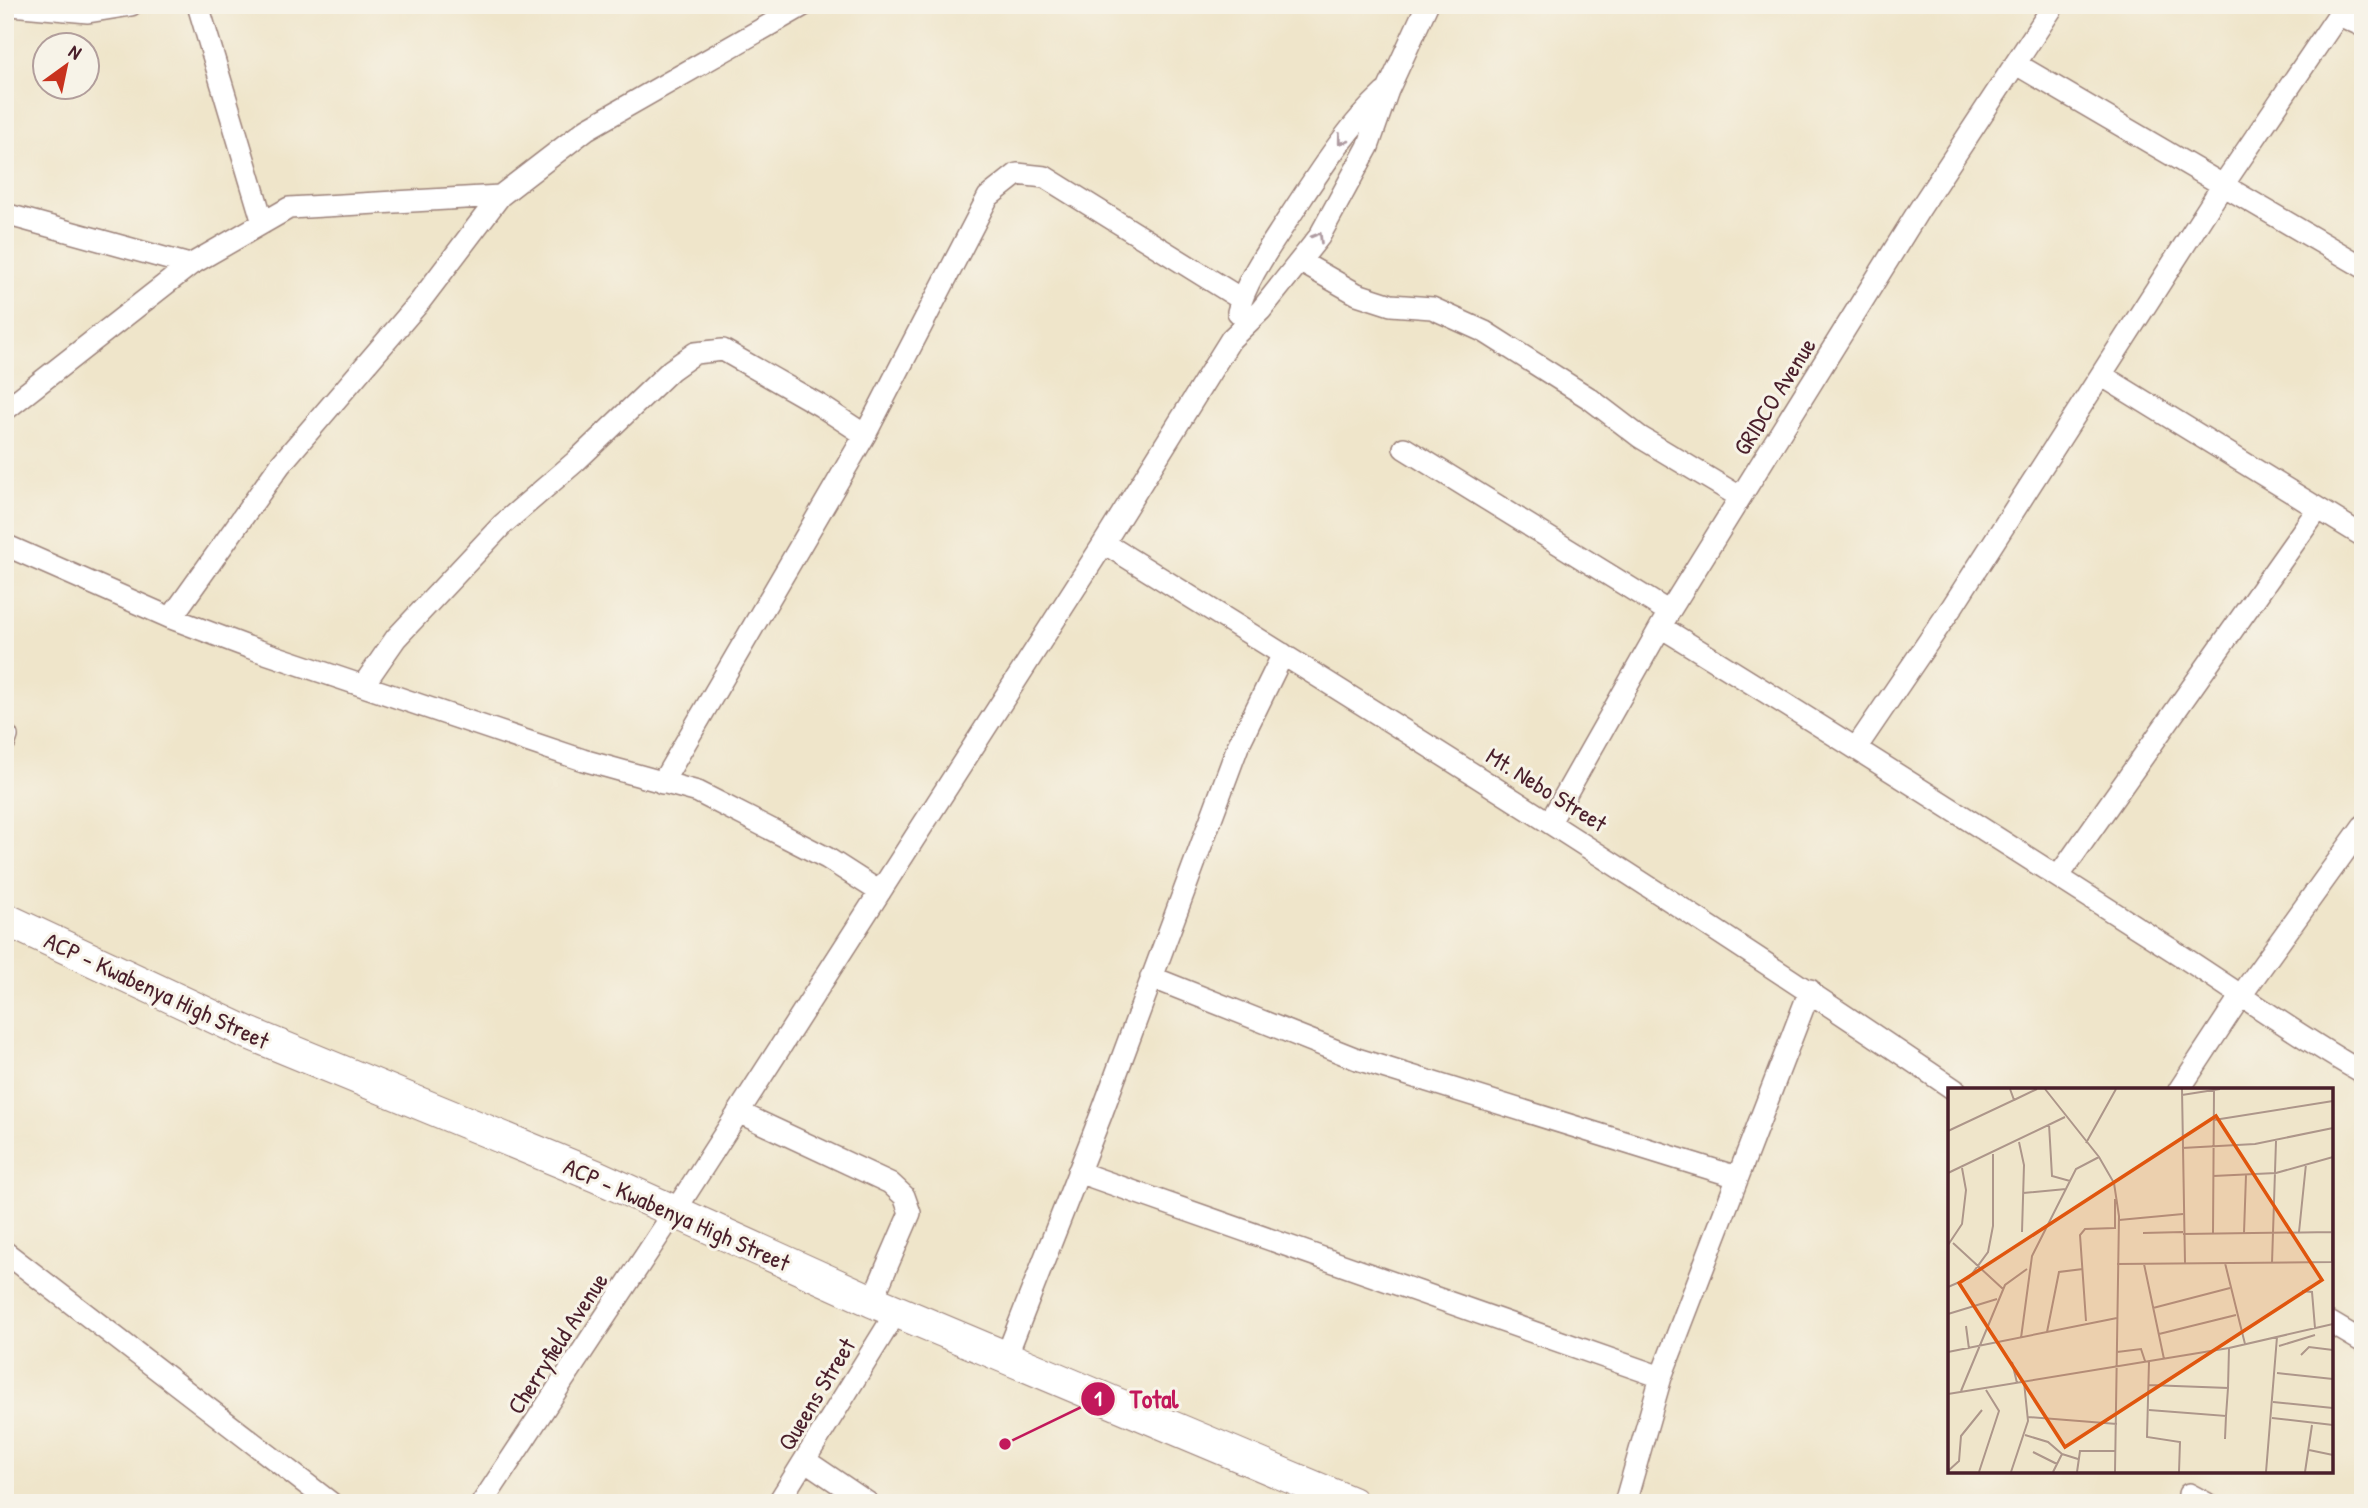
<svg xmlns="http://www.w3.org/2000/svg" width="2368" height="1508" font-family="'Patrick Hand',sans-serif">
<style>
.lines{fill:none;stroke-linecap:round;stroke-linejoin:round}
.street-casing{stroke:#9c827a;stroke-width:24}
.secondary-casing{stroke:#9c827a;stroke-width:34}
.street{stroke:#fff;stroke-width:21}
.secondary{stroke:#fff;stroke-width:32}
.oneway{stroke:#ae9aa0}
.labels{text-anchor:middle;dominant-baseline:central;stroke-width:6;stroke-linejoin:round;paint-order:stroke}
.street-label{font-size:24px;fill:#4a1f2b;stroke:#f7f3e8}
.inset-road{fill:none;stroke:#ad968a;stroke-width:2}
.view{fill:#e0560e;fill-opacity:0.15;stroke:#e0560e;stroke-width:3.5}
.inset-edge{fill:none;stroke:#4a1f2b;stroke-width:3.5}
.leader{fill:none;stroke:#c2185b;stroke-width:2.5}
.callout-dot{fill:#c2185b;stroke:#f7f3e8;stroke-width:2.5}
.mark-label{font-size:21px;text-anchor:middle;font-weight:bold;fill:#fff}
.callout-label{font-size:26px;text-anchor:middle;font-weight:bold;fill:#c2185b;stroke:#f7f3e8;stroke-width:6;stroke-linejoin:round;paint-order:stroke}
</style>
<rect width="100%" height="100%" fill="#f7f3e8"/>
<filter id="ink" filterUnits="userSpaceOnUse"><feTurbulence type="fractalNoise" baseFrequency=".0143" numOctaves="2"/><feDisplacementMap in="SourceGraphic" scale="14" xChannelSelector="R" yChannelSelector="G"/><feConvolveMatrix kernelMatrix="1 2 1 2 8 2 1 2 1" color-interpolation-filters="sRGB"/></filter>
<filter id="wash" filterUnits="userSpaceOnUse"><feTurbulence type="fractalNoise" baseFrequency=".00686" numOctaves="4" result="noise"/><feDisplacementMap in="SourceGraphic" scale="28" xChannelSelector="R" yChannelSelector="G"/><feGaussianBlur stdDeviation="1.57" result="paint"/><feColorMatrix in="noise" values="0 0 0 0 0 0 0 0 0 0 0 0 0 0 0 0 0 1.4 0 .05"/><feComposite in="paint" operator="in"/></filter>
<g filter="url(#wash)">
<rect width="100%" height="100%" fill="#efe5ca"/>
</g>
<g filter="url(#ink)">
<g class="lines">
<g class="street-casing">
<path id="street" d="M 11,5 L 88,12 L 131,5
M 198,5 L 263,223
M 2339,15 L 2363,26
M 2016,64 L 2363,267
M 5,214 L 190,265
M 1301,262 L 1357,294 L 1391,305 L 1432,308 L 1485,332 L 1589,398 L 1640,437 L 1740,497
M 1238,312 C 1246,280 1268,250 1286,222 C 1316,177 1344,130 1384,93
M 2101,375 L 2363,536
M 5,410 L 190,265 L 289,208 L 500,196
M 1404,448 L 1669,612
M 1104,543 C 1391,721 1676,900 1955,1090
M 5,545 L 171,618 L 248,647 L 583,760 L 698,792 L 827,858 L 880,892
M 171,618 L 280,465 L 418,304 L 500,196 L 587,129 L 804,5
M 1661,627 C 1828,730 1993,835 2158,941 C 2227,984 2292,1033 2363,1073
M 364,684 L 396,638 L 503,524 L 575,462 L 671,370 L 695,353 L 723,350 L 821,406 L 865,435
M 5,742 L 7,736
M 1856,748 L 1952,607 L 2223,185 L 2345,5
M 662,783 L 865,435 L 988,197 L 1017,174 L 1045,177 L 1241,299
M 1550,822 L 1669,612 L 1919,210 L 2054,5
M 2058,877 L 2318,509
M 1151,977 L 1357,1059 L 1737,1177
M 2179,1090 L 2242,994 L 2363,826
M 738,1112 L 890,1183 L 904,1196 L 910,1213 L 872,1301
M 1078,1172 L 1661,1377
M 5,1252 L 331,1503
M 2331,1323 L 2363,1342
M 1006,1357 L 1101,1115 L 1238,746 L 1283,654
M 806,1461 L 868,1503
M 2189,1494 L 2206,1503
M 482,1503 L 675,1211 L 1104,543 L 1231,339 L 1261,310 L 1319,237 L 1368,147 L 1388,90 L 1427,5
M 778,1503 L 897,1311
M 1625,1503 L 1661,1377 L 1810,990"/>
</g>
<g class="secondary-casing">
<path id="secondary" d="M 5,919 L 246,1032 L 596,1176 L 872,1301 L 1352,1503"/>
</g>
<use href="#street" class="street"/>
<use href="#secondary" class="secondary"/>
</g>
<defs><path id="oneway-chevron" d="M-2-3.5L2.5 0L-2 3.5" fill="none" stroke-width="1.6" stroke-linecap="round" stroke-linejoin="round" transform="scale(1.75)"/></defs>
<g class="oneway">
<use href="#oneway-chevron" transform="translate(1342 140) rotate(129)"/>
<use href="#oneway-chevron" transform="translate(1318 237) rotate(-59)"/>
</g>
</g>
<g class="labels">
<g class="street-label">
<text transform="translate(1774 396) rotate(-58)">GRIDCO Avenue</text>
<text transform="translate(1547 789) rotate(32)">Mt. Nebo Street</text>
<text transform="translate(157 990) rotate(25)">ACP - Kwabenya High Street</text>
<text transform="translate(677 1214) rotate(24)">ACP - Kwabenya High Street</text>
<text transform="translate(557 1343) rotate(-57)">Cherryfield Avenue</text>
<text transform="translate(816 1394) rotate(-59)">Queens Street</text>
</g>
</g>
<g transform="translate(1948 1088)">
<rect width="385" height="385" fill="#efe5ca"/>
<path class="inset-road" d="M 97,1 L 151,69 L 166,95 L 171,128 L 167,384M 234,1 L 237,175M 234,7 L 272,1M 66,12 L 89,1M 266,32 L 385,13M 101,36 L 104,88 L 122,93M 0,43 L 66,12 L 62,1M 71,54 L 76,77 L 74,144M 138,55 L 168,1M 234,60 L 307,56 L 385,40M 0,85 L 117,29M 265,88 L 328,85 L 385,69M 75,105 L 118,101M 171,132 L 235,126M 167,141 L 167,111M 351,144 L 358,76M 195,145 L 235,144M 265,145 L 266,2M 296,145 L 298,87M 235,146 L 385,144M 5,155 L 55,201M 0,157 L 14,136 L 18,102 L 14,80M 384,174 L 385,87M 277,175 L 297,256M 324,175 L 328,53M 169,176 L 385,174M 196,176 L 216,271M 0,199 L 21,190 L 40,164 L 45,138 L 45,66M 354,203 L 364,204 L 367,240M 205,220 L 282,200M 0,226 L 49,211M 138,233 L 132,147 L 137,141 L 167,140M 18,238 L 21,261M 99,244 L 111,184 L 135,181M 211,246 L 288,227M 73,250 L 84,168 L 128,81 L 151,69M 331,258 L 367,247M 0,264 L 169,230M 169,264 L 193,261 L 197,273M 353,267 L 361,259 L 385,262M 64,274 L 69,295M 201,274 L 199,349 L 232,354 L 231,384M 329,285 L 385,291M 280,300 L 281,260M 13,303 L 57,197 L 79,181M 0,306 L 281,260 L 385,236M 325,314 L 385,320M 201,322 L 278,328 L 280,300 L 201,297M 80,329 L 169,336M 324,330 L 385,337M 77,347 L 100,354 L 114,366M 277,351 L 278,328M 361,362 L 385,367M 85,364 L 109,376M 0,383 L 11,373 L 13,348 L 34,322M 31,384 L 51,323 L 38,302M 63,384 L 80,333 L 76,294M 105,384 L 114,366 L 130,371M 129,384 L 132,363 L 168,363M 318,384 L 329,249M 357,384 L 364,337"/>
<path class="view" d="M 268,28 L 374,192 L 117,359 L 11,195 Z"/>
<rect width="385" height="385" class="inset-edge"/>
</g>
<path class="leader" d="M1005 1444L1098 1399"/>
<g class="callout-dot">
<circle cx="1005" cy="1444" r="7"/>
<circle cx="1098" cy="1399" r="18"/>
</g>
<g class="mark-label">
<text x="1098" y="1406">1</text>
</g>
<g class="callout-label">
<text x="1154" y="1408">Total</text>
</g>
<rect width="2368" height="1508" fill="none" stroke="#f7f3e8" stroke-width="28"/>
<g transform="translate(66 66) rotate(33)"><circle r="33" fill="#f7f3e8" stroke="#b29e9c" stroke-width="2"/>
<path d="M0-5L12 26L0 18L-12 26Z" fill="#c8321e"/>
<text y="-10" font-size="19" font-weight="bold" text-anchor="middle" fill="#4a1f2b">N</text>
</g>
</svg>
